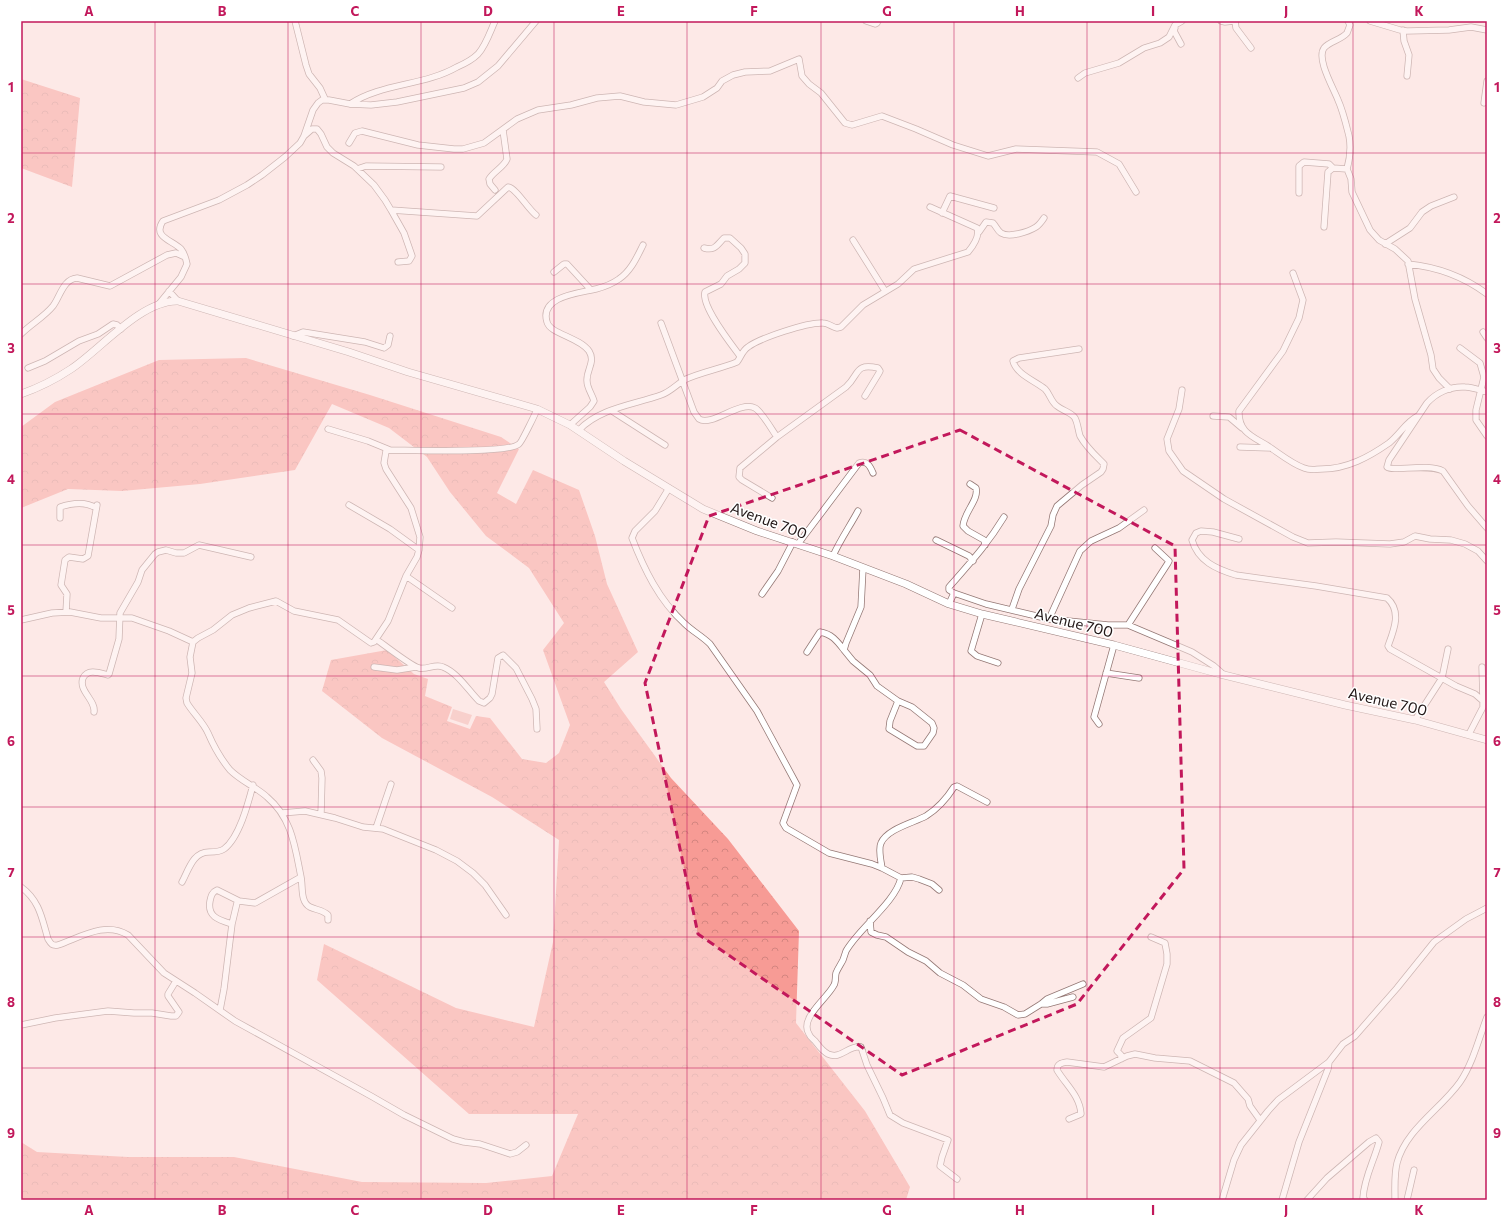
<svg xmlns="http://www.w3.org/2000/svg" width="1508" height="1221" font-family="Commissioner,sans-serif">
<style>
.forest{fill:url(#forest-crowns)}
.garden{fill:#f1b1ac}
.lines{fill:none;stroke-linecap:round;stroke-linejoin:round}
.minor-casing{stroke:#947875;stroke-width:7}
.major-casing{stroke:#947875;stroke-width:8}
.minor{stroke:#fff;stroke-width:5.5}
.major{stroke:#fff;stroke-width:7}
.marked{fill:none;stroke:#c2185b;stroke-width:3;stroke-dasharray:8 5;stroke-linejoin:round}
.grid{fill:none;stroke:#c2185b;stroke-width:1;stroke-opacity:0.55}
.labels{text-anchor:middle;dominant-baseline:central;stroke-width:3;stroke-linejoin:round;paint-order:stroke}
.street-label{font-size:15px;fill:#211616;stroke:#fff}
.neatline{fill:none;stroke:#c2185b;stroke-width:1.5}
.grid-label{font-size:13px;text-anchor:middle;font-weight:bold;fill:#c2185b}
</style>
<defs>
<pattern id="forest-crowns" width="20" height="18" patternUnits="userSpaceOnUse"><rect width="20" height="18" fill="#f79b95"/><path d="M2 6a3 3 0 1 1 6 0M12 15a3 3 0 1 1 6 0" fill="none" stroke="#d38580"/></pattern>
</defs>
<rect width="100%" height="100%" fill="#fde9e7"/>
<path class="forest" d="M 21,79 L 80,98 L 72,187 L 21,168 Z
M 246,358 L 370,395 L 501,437 L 519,449 L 497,493 L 516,504 L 533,470 L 579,490 L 595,536 L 607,584 L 638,652 L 604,682 L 621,709 L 671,778 L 728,839 L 799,931 L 796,1023 L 865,1111 L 910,1187 L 906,1200 L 21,1200 L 21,1142 L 37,1152 L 128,1157 L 234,1157 L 362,1182 L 486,1183 L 552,1176 L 578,1114 L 469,1114 L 317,980 L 324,944 L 456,1008 L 534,1027 L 553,942 L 559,840 L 492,797 L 382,738 L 322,691 L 331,660 L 387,650 L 414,674 L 428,679 L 425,696 L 452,707 L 447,721 L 470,729 L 476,716 L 490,718 L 522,759 L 546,763 L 559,753 L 570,725 L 543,650 L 564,623 L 529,568 L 486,536 L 450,492 L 427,457 L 389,428 L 332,404 L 295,470 L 200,484 L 122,491 L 68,489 L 21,508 L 21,427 L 55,402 L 159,360 Z"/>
<path class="garden" d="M 453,709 L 472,715 L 468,725 L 450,719 Z"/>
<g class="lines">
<g class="minor-casing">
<path id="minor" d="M 295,21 L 306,65 L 309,74 L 320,88 L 325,99
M 866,21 L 875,24 L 877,23 L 878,21
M 1221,21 L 1225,22 L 1234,21
M 1235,21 L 1236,28 L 1251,48
M 1370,21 L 1400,30 L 1407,31 L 1449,30 L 1471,27 L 1487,30
M 1175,28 L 1174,31 L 1181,44
M 1403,30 L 1404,41 L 1409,55 L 1407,76
M 1078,78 L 1085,73 L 1119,63 L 1144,48 L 1160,43 L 1169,37 L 1175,25 L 1182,21
M 1484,103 L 1487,81
M 350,104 C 382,83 424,86 457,67 C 464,64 472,60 478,54 C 486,45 490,32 495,21
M 304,136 L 312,129 L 317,129 L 321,134 L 327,147 L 333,153 L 354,166 L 374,185 L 385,200 L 391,210 L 477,216 L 508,187 C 516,188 528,209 536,215
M 349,143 L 355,133 L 362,131 L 418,145 L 454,149 L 463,149 L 484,143 L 517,119 L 538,110 L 571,105 L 597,98 L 620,96 L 644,102 L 676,105 L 703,97 L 717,88 L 722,81 L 733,75 L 745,72 L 770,71 L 799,59 L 802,76 L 809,84 L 821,93 L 845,123 L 852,125 L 882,116 L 916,129 L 953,145 L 988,156 L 1016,149 L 1097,152 L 1119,164 L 1136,192
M 357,169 L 366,166 L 441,167
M 1347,169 L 1351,179 L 1352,192 L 1370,230 L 1379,240 L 1395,249 L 1408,261 L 1415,299 L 1431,355 L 1433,369 L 1439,378 L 1450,389
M 495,190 L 490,184 L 489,179 C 494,171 504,167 507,159 L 503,130
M 1299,193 L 1299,166 L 1304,162 L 1329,164 L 1333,168
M 391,210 L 404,233 L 412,256 L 409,261 L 398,262
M 942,213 L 950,196 L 994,208
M 1324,227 L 1328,172 L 1333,168 L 1347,169 C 1350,158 1351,146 1349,136 C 1346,124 1343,111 1338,100 C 1334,89 1316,59 1324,48 C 1330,41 1341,40 1347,33 L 1350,25 L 1348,21
M 979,232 L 986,222 L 993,223 C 996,226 997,230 1001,233 C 1009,238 1028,232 1036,227 C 1039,225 1042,221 1044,218
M 853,240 L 885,291
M 1385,244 L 1410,228 L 1422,212 L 1431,206 L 1454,197
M 704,248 C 715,251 717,245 724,238 L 730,238 L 741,248 L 745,254 L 745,263 L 739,269 L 727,276 L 721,284 L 705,292 C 701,306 731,344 740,356
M 1408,264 C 1438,267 1463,276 1487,294
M 554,272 L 564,264 L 567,264 L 591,290
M 1293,273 L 1303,300 L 1299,318 L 1283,351 L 1239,411 C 1238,433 1254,437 1268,446 C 1280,454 1292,464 1304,468 C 1311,471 1316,469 1322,469 C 1347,469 1369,457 1389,443 C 1400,434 1406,422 1418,416
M 169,291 L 178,301
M 158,305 L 181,277 L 187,264 C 186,259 185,254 181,249 C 172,240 152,237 163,221 L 219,200 L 247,185 L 262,175 L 285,157 L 300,143 L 304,136 L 313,110 L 318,103 L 322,100 L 329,100 L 350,104 L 371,105 L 397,102 L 464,88 L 478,82 L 498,66 L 536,21
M 661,323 L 694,412 L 699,419 C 712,427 740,400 755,408 C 762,412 772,430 777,437
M 1483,332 L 1487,338
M 21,334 C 31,324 44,317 53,306 C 60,297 63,279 77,278 L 110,286 L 167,255 L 176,253 L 185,257
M 293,336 L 303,332 L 365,342 L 384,348 L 388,345 L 390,336
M 1460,348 L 1480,363 L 1484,377 L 1476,410 L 1476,420 L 1487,436
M 28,368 L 45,361 L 79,341 L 98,334 L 113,324 L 117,325 L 121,329
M 1182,390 L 1179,409 L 1167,439 L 1169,451 L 1183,471 L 1224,499 L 1293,537 L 1308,543 L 1336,542 L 1390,544 L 1404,542 L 1415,536 L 1430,539 L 1451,540 L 1465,544 L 1478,551 L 1487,561
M 1487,392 C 1480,390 1472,387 1465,387 C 1450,386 1436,393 1427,403 L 1389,460 L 1387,467 C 1393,472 1428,463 1443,471 L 1468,506 L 1487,528
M 612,411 L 665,445
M 1213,416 L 1229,417 L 1242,428
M 570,425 L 590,407 L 594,401 C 592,394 587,388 587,381 C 586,370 596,362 589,351 C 579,337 550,334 547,322 C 539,296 580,293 596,289 C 604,287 612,284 619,279 C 631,271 637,257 643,245
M 328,429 L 368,441 L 390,450
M 579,430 C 600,408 633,405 661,395 C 670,392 676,385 684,380 C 701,372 720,369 737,362 C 741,357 742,351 748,347 C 760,338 808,322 823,323 C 828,323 832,327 837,328 L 841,327 L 863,305 L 898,284 L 914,269 L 968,252 C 973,246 980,236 977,228 L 930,207
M 1240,447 L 1270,448
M 970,484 L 976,488 C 979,500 964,512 963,526 L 968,531 L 984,540 L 985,545
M 669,488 L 655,511 L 635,531 L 632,538 C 644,569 659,600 684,623 C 692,631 702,636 710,644 L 757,711 L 797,785 L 783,823 L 786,828 L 829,853 L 872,864 L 882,868 L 901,878 L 912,877 L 919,879 L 932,884 L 939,890
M 772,498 L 742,480 L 739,477 L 740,468 L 777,437 L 846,387 C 860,374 854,363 878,368 L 880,371 L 879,373 L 865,396
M 349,505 L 390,529 L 419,550
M 60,518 L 60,507 C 72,503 85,501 96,508
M 1239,539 L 1213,532 L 1201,531 L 1196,533 L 1192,540 C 1198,561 1216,569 1236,575 L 1316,586 L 1387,598 C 1402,611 1394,630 1388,646 L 1390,649 L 1456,686 L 1475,694 L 1483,701 L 1483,707 L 1469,734
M 936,540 L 969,556 L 973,561
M 798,544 L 859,463 C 867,460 870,466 873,473
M 833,556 C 840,540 850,526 858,511
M 863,568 L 861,607 L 846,643 L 844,650 L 853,661 L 870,675 L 877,686 L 898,701 L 912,707 L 932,723 L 934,728 L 933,733 L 924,746 L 917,746 L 889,729 L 890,721 L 898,701
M 406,576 L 452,608
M 954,593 L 949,590 L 949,587 C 970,563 987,545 1004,517
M 762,594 L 778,571 L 793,542
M 949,604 L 954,593 L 986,604 L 1049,619 L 1108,625 L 1128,625 L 1192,652 L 1214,666 L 1223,674
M 1012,609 L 1019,589 L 1051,526 L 1053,515 L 1057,506 L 1082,485 L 1101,472 L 1103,469 L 1104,464 C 1096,456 1086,447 1080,436 C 1078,430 1078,424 1075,418 C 1071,412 1063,411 1057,406 C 1051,402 1050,394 1045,389 C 1035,381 1016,374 1013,361 L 1019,358 L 1079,349
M 66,612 L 67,594 L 61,585 L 65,560 L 69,557 L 83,559 L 88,556 L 97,505
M 982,614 L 971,651 L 977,656 L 998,663
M 1049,619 L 1080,551 L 1091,541 L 1119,528 L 1144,510
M 21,620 L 52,613 L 70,612 L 101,618 L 132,618 L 169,631 L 193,642 L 190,657 L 192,673 L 186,698 L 187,703 C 193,713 203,722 208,733 C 214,747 220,758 230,770 C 241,781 256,787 267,797 C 292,818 295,847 301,877 L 255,903 L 239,901 L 237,903 L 232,924 L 224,989 L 220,1010
M 1128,625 L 1168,563 L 1169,561 L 1155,548
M 377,640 C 386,646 411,666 419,668 C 427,670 436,663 443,667 C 458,673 468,690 479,701 L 484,703 L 490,698 L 492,694 L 498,658 L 503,655 L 516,668 L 532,699 L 536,709 L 537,729
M 193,642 L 198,638 L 213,630 L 232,615 L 249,608 L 276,601 L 294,611 L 338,620 L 371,643 L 374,642 L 388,621 L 406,576 L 417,557 L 419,550 L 420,537 L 411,508 L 386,469 L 384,463 L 386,451 L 390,450 C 409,450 508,454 519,444 C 521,443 536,413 537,409
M 807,652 L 820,632 C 832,634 837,641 844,650
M 374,667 L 397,670 L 416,667
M 1482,667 L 1483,700
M 1106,673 L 1139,678
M 94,712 C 96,700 78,691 83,678 C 88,668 100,673 108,675 L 109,674 L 119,639 L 120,613 L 138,582 L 142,570 L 155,554 L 158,552 L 166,550 L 176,553 L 184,553 L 199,545 L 251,557
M 1415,720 L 1442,678 L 1448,649
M 1099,724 L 1094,717 L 1114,645
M 313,760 L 321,771 L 322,778 L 321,814
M 282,813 L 305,811 L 335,818 L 363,827 L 383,829 L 436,850 L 457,861 L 473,873 L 485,885 L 506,915
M 376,828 L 391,784
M 882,868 C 881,861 878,849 881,843 C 887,829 913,823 926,816 C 937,809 947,798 954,787 L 957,786 L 987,802
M 301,877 C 303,886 300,902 310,907 C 316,910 323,910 328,915 L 328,920
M 901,878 C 895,903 859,928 846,951 C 845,954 844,957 843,960 C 841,964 838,968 836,973 C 835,977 836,982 834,985 C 827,999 799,1018 809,1034 C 810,1037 813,1039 815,1041 C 819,1046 822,1051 828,1054 C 841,1060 848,1045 861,1047 L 867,1065 L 883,1098 L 890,1115 L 903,1123 L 948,1140 L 942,1157 L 940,1166 L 957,1179
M 182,882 C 189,869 193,852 209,852 C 214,852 220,852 224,849 C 239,838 248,804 253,785
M 21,887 C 40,901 42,919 48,939 C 51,944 52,946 58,945 C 81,937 105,921 128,935 L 164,973 L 195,993 L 235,1021 L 371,1096 L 404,1115 L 453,1139 L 464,1142 L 480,1144 L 510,1154 L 517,1152 L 526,1145
M 870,921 L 871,932 L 877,935 L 886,937 L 908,952 L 926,961 L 940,973 L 963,985 L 981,999 L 1004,1007 L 1018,1015 L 1025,1014 L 1041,1004 L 1047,999 L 1083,984
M 232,924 C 219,920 207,917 210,901 C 211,896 212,892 217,890 L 239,901
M 1041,1004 L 1047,1004 L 1073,997
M 21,1025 L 55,1018 L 108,1011 L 134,1013 L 152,1013 L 171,1016 L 176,1016 L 179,1012 L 168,996 L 168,994 L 176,981
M 1121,1059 L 1121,1055 L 1117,1051 L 1123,1038 L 1151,1018 L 1167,964 L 1167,954 L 1165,943 L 1151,937
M 1069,1119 L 1081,1114 C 1080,1096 1066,1085 1057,1070 C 1057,1064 1061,1063 1067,1062 L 1104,1067 L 1127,1056 L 1135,1054 L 1155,1058 L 1190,1061 L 1234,1083 L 1248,1099 L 1250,1106 L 1260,1120
M 1222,1200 L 1234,1160 L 1241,1145 L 1268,1111 L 1278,1100 L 1329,1062 L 1343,1044 L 1355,1036 L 1397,988 L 1434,942 L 1466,919 L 1487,908
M 1282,1200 L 1299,1142 L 1328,1069 L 1329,1062
M 1307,1200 L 1327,1178 L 1369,1142 L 1376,1138 L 1379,1142 C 1374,1161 1364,1178 1363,1198 L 1365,1200
M 1395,1200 C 1395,1188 1394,1175 1397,1163 C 1406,1129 1441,1109 1460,1082 C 1473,1063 1479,1038 1487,1017
M 1407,1200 L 1414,1170"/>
</g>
<g class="major-casing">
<path id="major" d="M 21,394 C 38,388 56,379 71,369 C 100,350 141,300 178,301 L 349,352 L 408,372 L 537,409 L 570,425 L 624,461 L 703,509 L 757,531 L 833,556 L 906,584 L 949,604 L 982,614 L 1114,645 L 1220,674 L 1345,705 L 1415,720 L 1487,740"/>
</g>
<use href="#minor" class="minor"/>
<use href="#major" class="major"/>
</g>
<path d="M0 0H1508V1221H0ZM 960,430 L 1175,546 L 1184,869 L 1077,1004 L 902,1075 L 698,934 L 645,683 L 709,516 Z" fill="#fde9e7" fill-opacity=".55" fill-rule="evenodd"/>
<path class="marked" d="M 960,430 L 1175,546 L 1184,869 L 1077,1004 L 902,1075 L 698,934 L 645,683 L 709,516 Z"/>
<path class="grid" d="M 155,21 L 155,1200M 288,21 L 288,1200M 421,21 L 421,1200M 554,21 L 554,1200M 687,21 L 687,1200M 821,21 L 821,1200M 954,21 L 954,1200M 1087,21 L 1087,1200M 1220,21 L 1220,1200M 1353,21 L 1353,1200M 21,153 L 1487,153M 21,284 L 1487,284M 21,414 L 1487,414M 21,545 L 1487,545M 21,676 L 1487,676M 21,807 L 1487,807M 21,937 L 1487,937M 21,1068 L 1487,1068"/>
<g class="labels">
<g class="street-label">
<text transform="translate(769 520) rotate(20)">Avenue 700</text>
<text transform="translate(1074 622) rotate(14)">Avenue 700</text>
<text transform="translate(1388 701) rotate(13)">Avenue 700</text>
</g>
</g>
<rect width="1508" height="1221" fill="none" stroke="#ffffff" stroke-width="44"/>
<rect x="22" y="22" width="1464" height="1177" class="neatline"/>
<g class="grid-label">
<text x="89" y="16">A</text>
<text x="222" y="16">B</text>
<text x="355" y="16">C</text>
<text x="488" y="16">D</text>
<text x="621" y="16">E</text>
<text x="754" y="16">F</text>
<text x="887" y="16">G</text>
<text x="1020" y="16">H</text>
<text x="1153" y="16">I</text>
<text x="1286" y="16">J</text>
<text x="1419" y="16">K</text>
<text x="11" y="92">1</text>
<text x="1497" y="92">1</text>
<text x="11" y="223">2</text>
<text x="1497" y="223">2</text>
<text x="11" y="353">3</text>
<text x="1497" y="353">3</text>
<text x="11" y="484">4</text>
<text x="1497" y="484">4</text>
<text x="11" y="615">5</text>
<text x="1497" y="615">5</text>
<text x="11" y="746">6</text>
<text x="1497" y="746">6</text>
<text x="11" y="877">7</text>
<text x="1497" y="877">7</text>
<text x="11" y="1007">8</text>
<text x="1497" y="1007">8</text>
<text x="11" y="1138">9</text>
<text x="1497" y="1138">9</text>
<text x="89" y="1215">A</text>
<text x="222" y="1215">B</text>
<text x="355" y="1215">C</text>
<text x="488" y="1215">D</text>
<text x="621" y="1215">E</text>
<text x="754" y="1215">F</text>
<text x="887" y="1215">G</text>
<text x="1020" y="1215">H</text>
<text x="1153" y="1215">I</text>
<text x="1286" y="1215">J</text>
<text x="1419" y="1215">K</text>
</g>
</svg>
